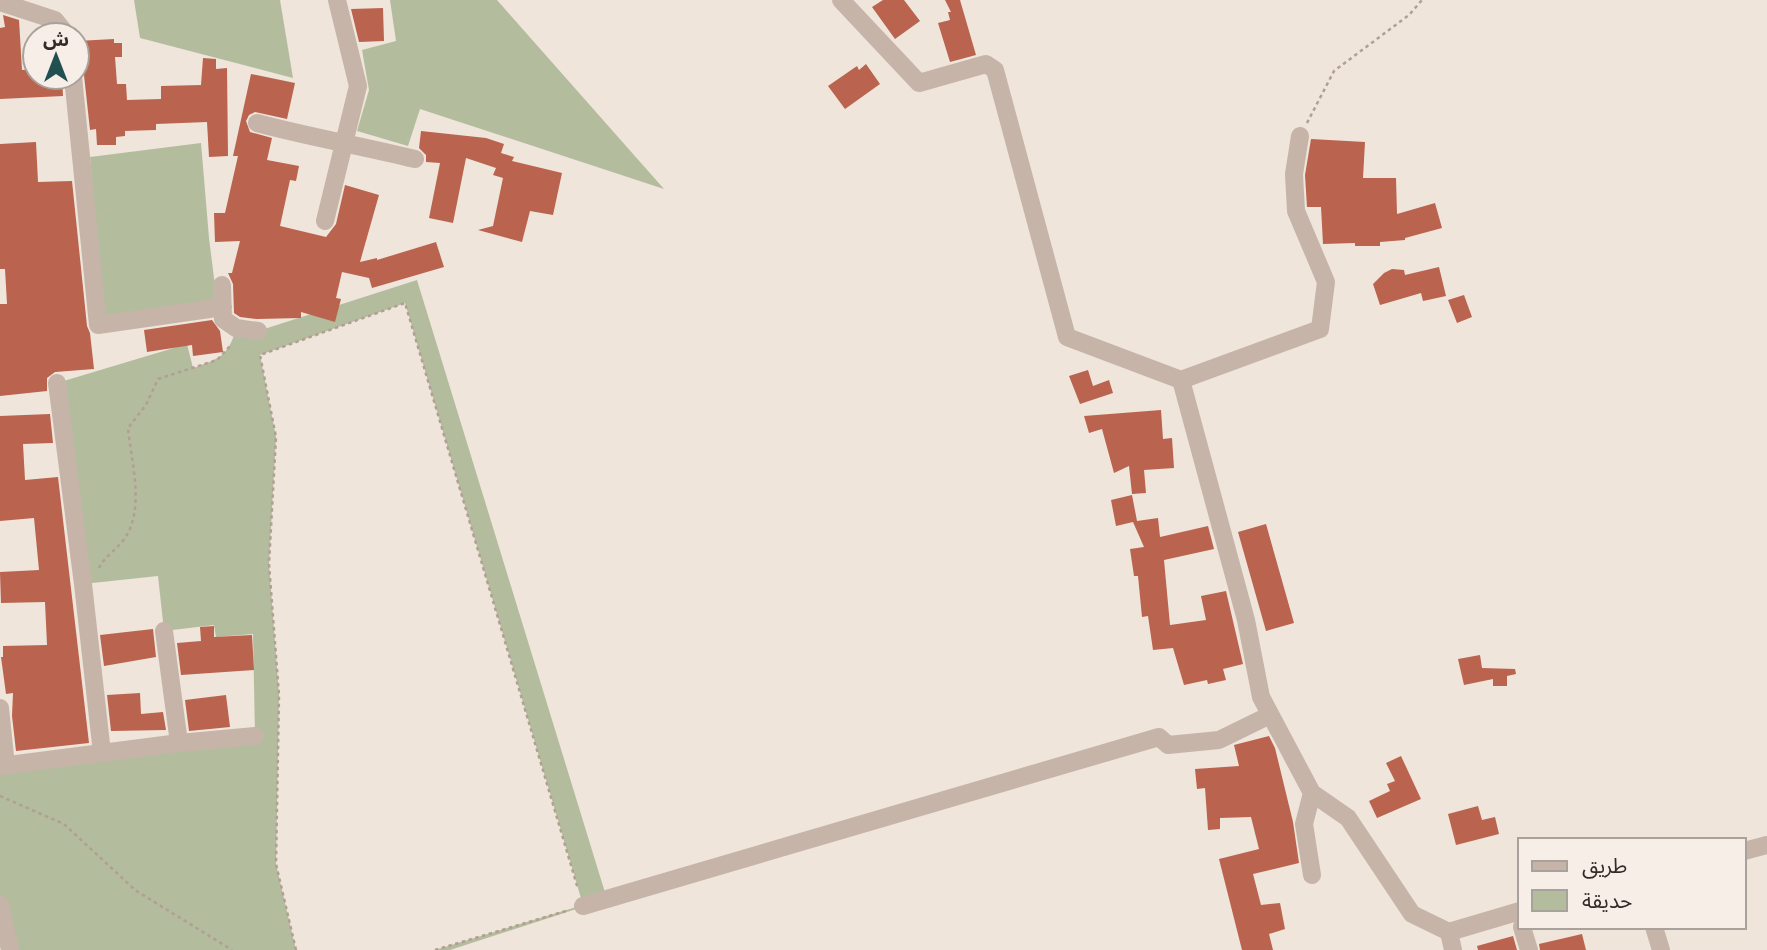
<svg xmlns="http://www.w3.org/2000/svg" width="1767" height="950" font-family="Mulish,'Noto Sans Arabic',sans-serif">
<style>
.green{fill:#b3bd9d}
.building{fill:#ba634e}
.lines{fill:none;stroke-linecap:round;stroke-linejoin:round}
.path{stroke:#b19f93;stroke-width:2.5;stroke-dasharray:3.5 3.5;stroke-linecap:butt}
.minor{stroke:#c6b4a8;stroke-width:18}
</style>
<rect width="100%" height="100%" fill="#efe5db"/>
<path class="green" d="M 134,0 L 280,0 L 293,78 L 140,38 Z
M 390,0 L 497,0 L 664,189 L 420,109 L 408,146 L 357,131 L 369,90 L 362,50 L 396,41 Z
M 201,143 L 209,238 L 217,302 L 104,319 L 90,157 Z
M 417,280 L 607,899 L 450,950 L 435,950 L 583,905 L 405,303 L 260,355 L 276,437 L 269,564 L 279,695 L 276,864 L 296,950 L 10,950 L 0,905 L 0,766 L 255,736 L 253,634 L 216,637 L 214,625 L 164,631 L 158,576 L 83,584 L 57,383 L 187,344 L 193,368 C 219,359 229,356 236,328 L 258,331 Z"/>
<path class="building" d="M 883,0 L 904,0 L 920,21 L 895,39 L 872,7 Z
M 945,0 L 960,0 L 976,55 L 950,62 L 938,23 L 950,20 L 948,12 L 951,12 Z
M 383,8 L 384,41 L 359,42 L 351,9 Z
M 3,15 L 19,20 L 22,70 L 35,69 L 35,77 L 62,77 L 63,96 L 0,99 L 0,28 L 5,27 Z
M 114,39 L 114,43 L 122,43 L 122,57 L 115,57 L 117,84 L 126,84 L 127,100 L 161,99 L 161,86 L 201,85 L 203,58 L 216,59 L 216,69 L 227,68 L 228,156 L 209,157 L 207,122 L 156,124 L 156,130 L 125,131 L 125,136 L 116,137 L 116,145 L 97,145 L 96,129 L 90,130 L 84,75 L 77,66 L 77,41 Z
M 866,64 L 880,84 L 845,109 L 828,86 L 857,66 L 859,70 Z
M 251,74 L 295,83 L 287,119 L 255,112 L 249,115 L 246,121 L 250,132 L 272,138 L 267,160 L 299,166 L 296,181 L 290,180 L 280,226 L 326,237 L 336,224 L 345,185 L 379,195 L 360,262 L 377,258 L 377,260 L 436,242 L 444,267 L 372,288 L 369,278 L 342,272 L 336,298 L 341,299 L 335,322 L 301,312 L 301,318 L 257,319 L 240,317 L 234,313 L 233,284 L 228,273 L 232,273 L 240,241 L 215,242 L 214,213 L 225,213 L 238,156 L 233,156 Z
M 421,131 L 486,138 L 504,144 L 501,153 L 514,157 L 512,161 L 562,173 L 553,215 L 530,211 L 522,242 L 478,230 L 493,226 L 503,178 L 493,175 L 496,168 L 466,158 L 453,223 L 429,218 L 440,163 L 426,162 L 426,155 L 419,148 Z
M 1311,139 L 1365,142 L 1363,178 L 1396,178 L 1397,214 L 1435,203 L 1442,228 L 1405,238 L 1405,240 L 1380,242 L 1380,246 L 1355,246 L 1355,243 L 1323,244 L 1321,207 L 1307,207 L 1305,175 Z
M 36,142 L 38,182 L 72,181 L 87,326 L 90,333 L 94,369 L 55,372 L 47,378 L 47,391 L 0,396 L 0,304 L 7,304 L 5,269 L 0,269 L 0,144 Z
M 1439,267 L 1446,296 L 1423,301 L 1421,293 L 1380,305 L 1373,284 L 1384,273 L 1392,269 L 1404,270 L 1405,275 Z
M 1464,295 L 1472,317 L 1457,323 L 1448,300 Z
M 212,320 L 220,331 L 223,352 L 193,356 L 192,345 L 147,352 L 144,330 Z
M 1088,370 L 1093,386 L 1109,380 L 1113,393 L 1080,404 L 1069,376 Z
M 1161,410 L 1163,439 L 1172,438 L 1174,468 L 1144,470 L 1146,493 L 1132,494 L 1129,466 L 1114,473 L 1102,429 L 1089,433 L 1084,416 Z
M 50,414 L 53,443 L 23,444 L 25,480 L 58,477 L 89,743 L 16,751 L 12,716 L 13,693 L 6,694 L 1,657 L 3,657 L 3,646 L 47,645 L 45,602 L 1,603 L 0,572 L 39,570 L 34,518 L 0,521 L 0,416 Z
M 1132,495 L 1137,521 L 1158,518 L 1160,537 L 1208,526 L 1214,549 L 1164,560 L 1170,625 L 1206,620 L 1201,596 L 1226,591 L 1243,664 L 1223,669 L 1226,680 L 1208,684 L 1207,680 L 1184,685 L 1173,648 L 1153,650 L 1148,616 L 1142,617 L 1138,576 L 1134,576 L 1130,549 L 1144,547 L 1133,522 L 1116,526 L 1111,500 Z
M 1266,524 L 1294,623 L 1266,631 L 1238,532 Z
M 214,626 L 214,637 L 252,635 L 254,670 L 181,675 L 177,643 L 201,641 L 200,627 Z
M 153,629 L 156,657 L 104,666 L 100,635 Z
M 1480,655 L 1482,668 L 1515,669 L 1516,674 L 1507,676 L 1507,686 L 1493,686 L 1493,679 L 1464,685 L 1458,659 Z
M 140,693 L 141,714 L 163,712 L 166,730 L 111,731 L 107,695 Z
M 226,695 L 230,727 L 189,731 L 185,700 Z
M 1269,736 L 1275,748 L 1293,822 L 1299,863 L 1253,874 L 1261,905 L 1280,903 L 1285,929 L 1269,934 L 1273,950 L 1242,950 L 1219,859 L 1259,849 L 1251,817 L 1220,818 L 1220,829 L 1208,830 L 1205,788 L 1197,789 L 1195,769 L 1239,766 L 1234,745 Z
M 1401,756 L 1421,799 L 1377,818 L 1369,801 L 1390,791 L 1387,784 L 1395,781 L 1386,763 Z
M 1478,806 L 1482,820 L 1495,817 L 1499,834 L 1456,845 L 1448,814 Z
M 1582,934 L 1586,950 L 1540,950 L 1539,944 Z
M 1513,936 L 1517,950 L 1478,950 L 1477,946 Z"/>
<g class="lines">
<path class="path" d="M 1307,123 L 1334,71 L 1409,15 L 1422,0
M 99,568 C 105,555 121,548 129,531 C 143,501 131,459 128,428 L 146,405 L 158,379 L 217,360 L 232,344
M 0,796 L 64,824 L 135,890 L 232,950
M 296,950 L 276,864 L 279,695 L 269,564 L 276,437 L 260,355 L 405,303 L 578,889
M 435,950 L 566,911"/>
<path class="minor" d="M 841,0 L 919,83 L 986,64 L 995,70 L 1067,337 L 1181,380
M 0,2 L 55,20 L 67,35
M 73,77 L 98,325 L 223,307
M 257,123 C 309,137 362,146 415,159
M 1300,136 L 1294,174 L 1296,211 L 1326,282 L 1320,329 L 1181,380 L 1246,620 L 1261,697 L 1312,793 L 1304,824 L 1312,875
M 325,221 L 358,86 L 337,0
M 222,285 L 223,319 L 236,328 L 258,331
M 57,383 L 83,584 L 102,753
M 164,631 L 179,743
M 0,708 L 6,766
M 0,766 L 179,743 L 255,736
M 1312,793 L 1348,818 L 1412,914 L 1449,932 L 1520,911
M 1744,851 L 1767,845
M 0,905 L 10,950
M 583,906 L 1159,737 L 1168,745 L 1219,740 L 1270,715
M 1522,927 L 1529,950
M 1654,927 L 1661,950
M 1449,932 L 1453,950"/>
</g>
<rect x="1518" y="838" width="228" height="91" fill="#f7efe7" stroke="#a9a19b" stroke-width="2"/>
<rect x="1532" y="861" width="35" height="10" fill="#c6b4a8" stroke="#a9a19b" stroke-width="2"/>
<text x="1582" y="873" font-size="21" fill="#342b28">طريق</text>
<rect x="1532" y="890" width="35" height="21" fill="#b3bd9d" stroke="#a9a19b" stroke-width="2"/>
<text x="1582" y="908" font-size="21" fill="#342b28">حديقة</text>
<g transform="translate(56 56)"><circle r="33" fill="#f7efe7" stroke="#a9a19b" stroke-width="2"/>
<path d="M0-5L12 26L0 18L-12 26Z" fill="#215051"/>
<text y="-10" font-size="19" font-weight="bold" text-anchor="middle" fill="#342b28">ش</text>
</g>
</svg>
